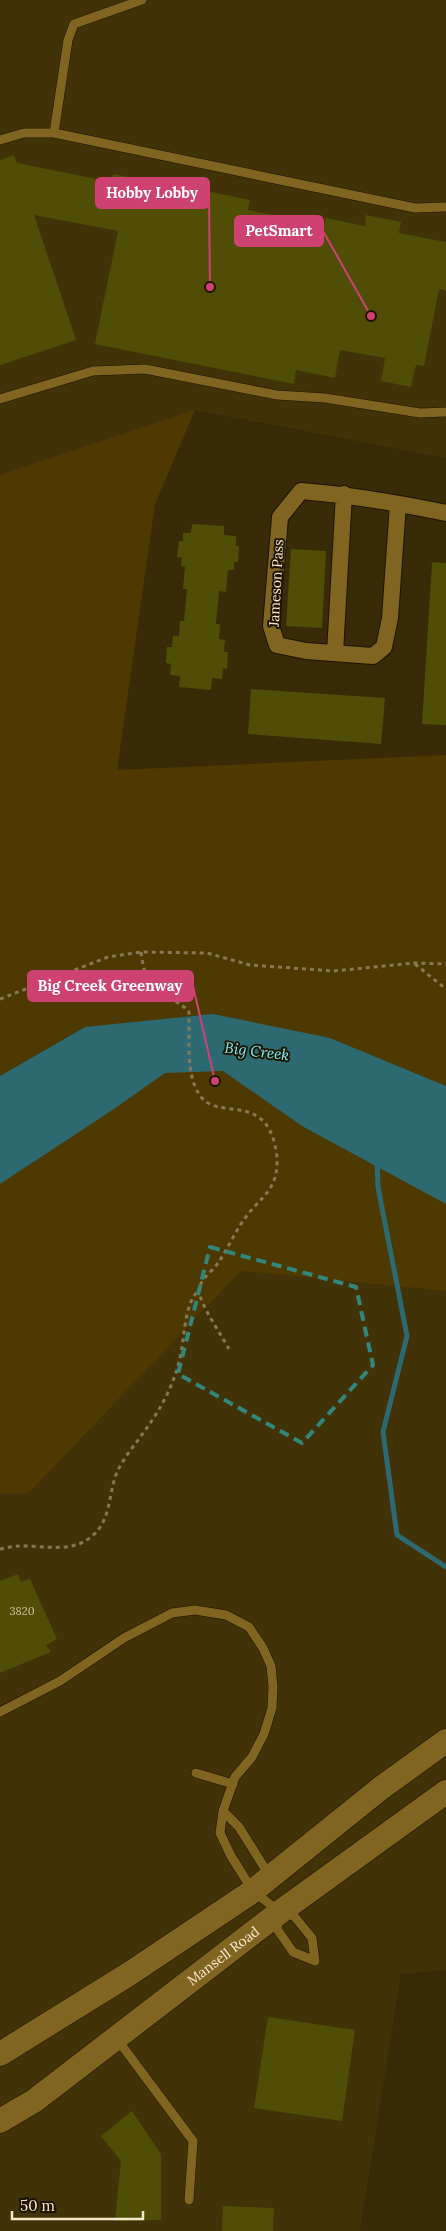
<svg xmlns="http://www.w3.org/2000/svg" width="446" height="2231" font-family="Lora,serif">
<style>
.built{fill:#413207}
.green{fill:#4e3a00}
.water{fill:#2d6971}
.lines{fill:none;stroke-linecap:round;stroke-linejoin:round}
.stream{stroke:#2d6971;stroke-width:5}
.building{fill:#504d06}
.service-casing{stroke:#1d1402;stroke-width:10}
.minor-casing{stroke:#1d1402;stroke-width:18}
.secondary-casing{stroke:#1d1402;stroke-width:25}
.path{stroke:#877856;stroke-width:3;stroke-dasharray:4 4;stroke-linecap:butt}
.service{stroke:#7f6520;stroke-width:9}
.minor{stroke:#7f6520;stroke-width:16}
.secondary{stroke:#7f6520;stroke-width:24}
.marked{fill:none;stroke:#32877c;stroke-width:4;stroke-dasharray:10 6;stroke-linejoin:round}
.labels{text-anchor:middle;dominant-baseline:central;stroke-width:4;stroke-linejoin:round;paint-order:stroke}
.number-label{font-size:11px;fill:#cec298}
.street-label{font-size:14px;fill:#f8e9c9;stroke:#1f1400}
.water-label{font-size:15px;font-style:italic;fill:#78eefe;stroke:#1f1400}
.leader{fill:none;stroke:#cd4271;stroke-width:2}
.callout-dot{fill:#cd4271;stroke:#1f1400;stroke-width:2}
.callout{fill:#cd4271;stroke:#cd4271;stroke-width:2}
.callout-label{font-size:15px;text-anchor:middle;font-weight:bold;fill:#fff}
</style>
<rect width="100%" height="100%" fill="#392b07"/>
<path class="built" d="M 0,0 L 446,0 L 446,458 L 195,410 L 0,475 Z
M 241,1271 L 446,1291 L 446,1970 L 401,1974 L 360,2231 L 0,2231 L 0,1493 L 29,1493 Z"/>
<path class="green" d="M 195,410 L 155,504 L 117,770 L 446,755 L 446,1086 L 330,1038 L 446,1204 L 446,1291 L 241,1271 L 29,1493 L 0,1493 L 0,1184 L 111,1111 L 85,1027 L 0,1076 L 0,475 Z"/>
<path class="water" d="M 213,1014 L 330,1038 L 446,1086 L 446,1204 L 302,1126 L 223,1071 L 165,1073 L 111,1111 L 0,1184 L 0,1076 L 85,1027 Z"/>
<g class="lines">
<path class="stream" d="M 377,1160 L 378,1187 L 407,1336 L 383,1432 L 397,1535 L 446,1567"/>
</g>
<path class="building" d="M 14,155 L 17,163 L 111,182 L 113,174 L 129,177 L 127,186 L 205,201 L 207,191 L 250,200 L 248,210 L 324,225 L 326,218 L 365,226 L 366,215 L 401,222 L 399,233 L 446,242 L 446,291 L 439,289 L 424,366 L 416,365 L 411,387 L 381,381 L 385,358 L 340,350 L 335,378 L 296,370 L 294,384 L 95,344 L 118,231 L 34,215 L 76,340 L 0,365 L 0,160 Z
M 192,524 L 224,526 L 224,535 L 236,536 L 236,546 L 239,546 L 238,562 L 234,562 L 234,570 L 228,570 L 226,592 L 219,591 L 216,624 L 220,624 L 219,639 L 225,640 L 224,652 L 228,652 L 227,669 L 223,668 L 222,679 L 212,678 L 211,690 L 179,687 L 180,676 L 170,675 L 171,664 L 166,663 L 167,647 L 172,647 L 173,636 L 179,636 L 180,621 L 184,621 L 187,589 L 183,589 L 185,567 L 181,566 L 182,558 L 177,557 L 179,541 L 183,541 L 183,533 L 191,533 Z
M 291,549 L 326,551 L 322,628 L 286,626 Z
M 432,562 L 446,563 L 446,725 L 422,724 Z
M 251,689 L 385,698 L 381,744 L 248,734 Z
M 18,1574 L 21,1582 L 30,1579 L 57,1639 L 46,1645 L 51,1652 L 0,1673 L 0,1581 Z
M 268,2017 L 355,2030 L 342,2121 L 254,2108 Z
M 132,2111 L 161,2154 L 161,2220 L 115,2221 L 121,2161 L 101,2136 Z
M 223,2206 L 274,2208 L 273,2231 L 222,2231 Z"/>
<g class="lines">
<g class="service-casing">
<path id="service" d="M 54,133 L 68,40 L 74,24 L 142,0
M 0,140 L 24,133 L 54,133 L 415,208 L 446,207
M 0,399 L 93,371 L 145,369 L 277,395 L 325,398 L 420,413 L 446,412
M 0,1712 L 60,1681 L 124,1638 L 172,1613 L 195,1610 L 226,1615 L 249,1627 L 263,1648 L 271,1666 L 273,1687 L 272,1708 L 264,1734 L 252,1757 L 235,1777 L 223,1811 L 220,1833 L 231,1856 L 253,1891 L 280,1912 L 294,1916 L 312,1938 L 315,1961
M 196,1773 L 233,1784
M 223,1811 L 239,1827 L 269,1875
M 279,1919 L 277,1929 L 293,1952 L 315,1961
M 117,2039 L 193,2141 L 189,2200"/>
</g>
<g class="minor-casing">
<path id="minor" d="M 398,504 L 390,618 L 384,647 L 373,656 L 306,651 L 277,645 L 271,626 L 280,517 L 301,491 C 350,495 398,503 446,513
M 335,653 L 344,494"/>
</g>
<g class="secondary-casing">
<g id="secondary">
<path d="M 0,2054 L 129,1974 L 253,1891 L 381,1788 L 446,1741"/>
<path id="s1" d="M 0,2121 L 34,2101 L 280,1912 L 446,1792"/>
</g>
</g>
<path class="path" d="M 141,952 C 144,976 148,985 169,998 C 177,1002 183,1005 189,1012 C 190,1038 185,1072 199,1094 C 215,1121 258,1094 273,1138 C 275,1145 277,1153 277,1160 C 278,1192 258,1198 243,1221 C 234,1234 227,1250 218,1263 C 212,1272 199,1280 199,1291 C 200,1304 222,1336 229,1349
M 415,964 L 446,989
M 0,999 L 108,957 L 141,952 L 207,953 L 250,965 L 334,971 L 414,963 L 446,964
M 0,1549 C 6,1548 13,1546 19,1546 C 43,1545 72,1554 92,1536 C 112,1520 108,1491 118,1470 C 124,1458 133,1447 141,1436 C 158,1413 172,1390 179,1362 C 185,1342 183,1304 199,1290"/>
<use href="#service" class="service"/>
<use href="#minor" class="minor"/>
<use href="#secondary" class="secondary"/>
</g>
<path class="marked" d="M 210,1247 L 356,1287 L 373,1365 L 302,1443 L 178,1374 Z"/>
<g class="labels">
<g class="number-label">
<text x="22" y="1611">3820</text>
</g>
<g class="street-label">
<text transform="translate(276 583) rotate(-87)">Jameson Pass</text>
<text stroke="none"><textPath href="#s1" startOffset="278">Mansell Road</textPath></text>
</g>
<g class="water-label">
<text transform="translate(257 1051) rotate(7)">Big Creek</text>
</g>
</g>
<path class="leader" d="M210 287L209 193M371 316L323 231M215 1081L193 986"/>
<g class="callout-dot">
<circle cx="210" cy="287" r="5"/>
<circle cx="371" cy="316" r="5"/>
<circle cx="215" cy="1081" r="5"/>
</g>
<g class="callout">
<rect x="96" y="178" width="113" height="30" rx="5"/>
<rect x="235" y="216" width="88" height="30" rx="5"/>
<rect x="28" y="971" width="165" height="30" rx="5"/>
</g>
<g class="callout-label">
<text x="152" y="198">Hobby Lobby</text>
<text x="279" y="236">PetSmart</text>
<text x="110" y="991">Big Creek Greenway</text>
</g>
<path d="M12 2211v8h131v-8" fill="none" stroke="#f8e9c9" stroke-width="2.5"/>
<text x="20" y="2211" font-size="15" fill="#f8e9c9" stroke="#1f1400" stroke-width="4" paint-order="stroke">50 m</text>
</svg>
